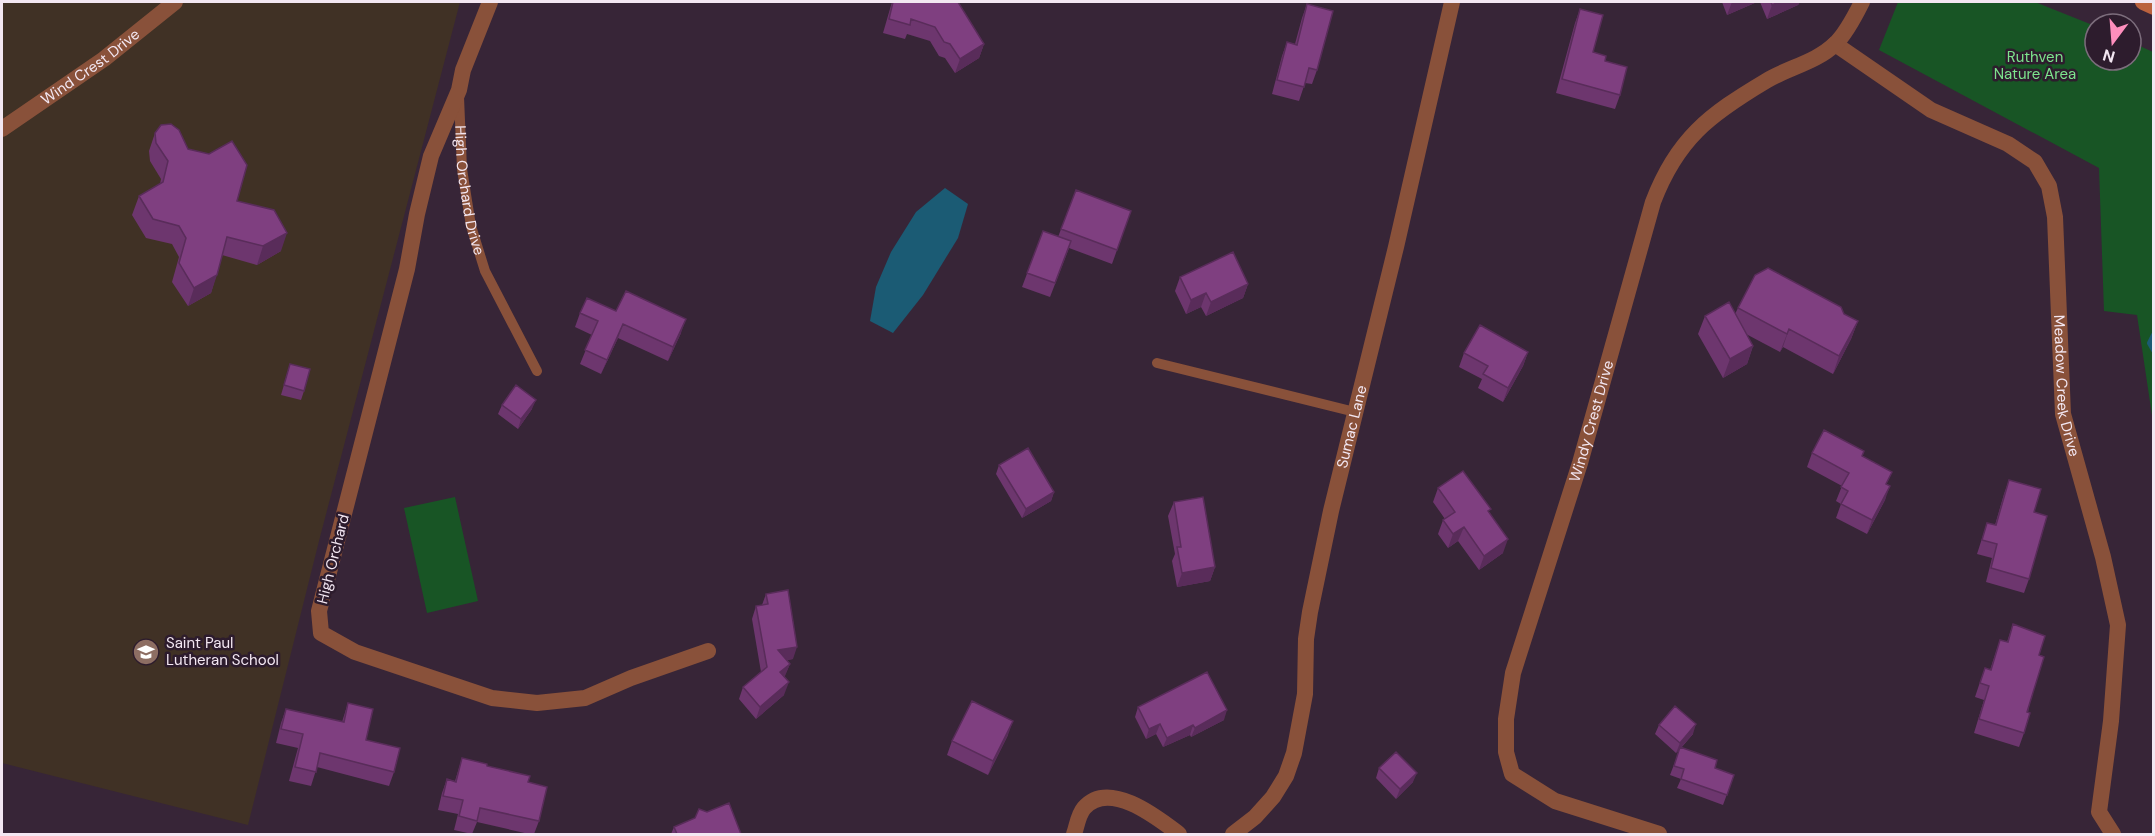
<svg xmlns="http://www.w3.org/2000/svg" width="2155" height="836" font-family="'DM Sans',sans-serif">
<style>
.education{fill:#403125}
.green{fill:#185525}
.water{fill:#1b5b74}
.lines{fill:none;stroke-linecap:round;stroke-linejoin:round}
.stream{stroke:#1b5b74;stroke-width:6}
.service{stroke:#89513a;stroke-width:10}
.minor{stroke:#89513a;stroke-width:16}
.secondary{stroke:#bb623e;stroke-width:16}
.wall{fill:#6d366e}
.shaded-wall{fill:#592c5a}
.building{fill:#7f3f80;stroke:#592c5a;stroke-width:1.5}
.labels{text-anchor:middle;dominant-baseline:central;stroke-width:5;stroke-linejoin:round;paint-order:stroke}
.park-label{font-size:15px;fill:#7de48d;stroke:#2d1c2d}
.street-label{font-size:15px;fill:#f3e7f2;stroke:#2d1c2d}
.poi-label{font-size:15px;fill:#f3e7f2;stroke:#2d1c2d;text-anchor:start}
</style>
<rect width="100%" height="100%" fill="#372537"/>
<path class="education" d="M 2,2 L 460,2 L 319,541 L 248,825 L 2,763 Z"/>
<path class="green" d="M 1898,2 L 2035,2 L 2095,26 L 2095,60 L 2131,60 L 2131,42 L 2153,52 L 2153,422 L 2137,315 L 2104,311 L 2099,168 L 1879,50 Z
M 455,497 L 478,601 L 427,613 L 404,508 Z"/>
<path class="water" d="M 945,188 L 968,204 L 958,238 L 923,295 L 893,333 L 870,321 L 876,287 L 891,252 L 916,212 Z"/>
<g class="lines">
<path class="stream" d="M 2154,335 L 2150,343 L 2154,350"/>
<g class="service">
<path id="s1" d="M 459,97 L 462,169 L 471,226 L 485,271 L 537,371"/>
<path d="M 1157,363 L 1355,412"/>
</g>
<g class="minor">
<path d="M 490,2 L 463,70 L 459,90 L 431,156 L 417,214 L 407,269 L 319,611 L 321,633 L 355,652 L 492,698 L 537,703 L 585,698 L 631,678 L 708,651"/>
<path id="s2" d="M 1835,44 L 1931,110 L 2008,144 L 2035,162 L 2049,186 L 2055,217 L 2063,414 L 2103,557 L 2118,625 L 2111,721 L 2099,812 L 2113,834"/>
<path id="s3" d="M 2,129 L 104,59 L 175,2"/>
<path d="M 1074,834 C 1077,826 1078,815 1084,808 C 1109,779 1158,818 1179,834"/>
<path id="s4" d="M 1233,834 L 1255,817 L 1273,797 L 1286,776 L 1294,753 L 1305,694 L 1306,639 L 1310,612 L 1331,511 L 1396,247 L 1452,2"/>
<path id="s5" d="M 1659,834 L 1555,801 L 1512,774 L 1506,752 L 1506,719 L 1513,673 L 1580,463 L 1653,202 C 1677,139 1709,115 1766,81 C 1787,68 1817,62 1835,44 C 1845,35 1856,14 1862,2"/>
</g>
<path class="secondary" d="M 2143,2 L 2154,7"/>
</g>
<path class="wall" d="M 892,2 L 958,2 L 984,44 L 979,58 L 955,73 L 945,58 L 939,56 L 930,41 L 907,34 L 905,39 L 883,33 Z
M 1722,2 L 1757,2 L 1727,15 Z
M 1760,2 L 1800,2 L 1798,5 L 1767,19 Z
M 1307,4 L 1317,70 L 1312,84 L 1305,83 L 1299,101 L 1272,94 L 1282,56 L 1287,42 L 1295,44 L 1302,18 Z
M 1580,9 L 1593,52 L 1605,61 L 1620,95 L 1615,109 L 1556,93 L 1575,23 Z
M 155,133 L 188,149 L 237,201 L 281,251 L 257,265 L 222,255 L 211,293 L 188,306 L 172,282 L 179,257 L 172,244 L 146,238 L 132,215 L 139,196 L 160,184 L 161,179 L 150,161 L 149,151 Z
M 1076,190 L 1131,211 L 1112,264 L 1069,248 L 1050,297 L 1022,287 L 1043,231 L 1058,237 Z
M 1180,277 L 1248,284 L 1243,298 L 1206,316 L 1201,307 L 1186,314 L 1175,291 Z
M 1738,308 L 1844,314 L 1858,321 L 1851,339 L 1833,374 L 1783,347 L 1780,352 L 1746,334 L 1753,346 L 1747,364 L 1723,378 L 1698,334 L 1705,316 L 1735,314 Z
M 616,311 L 681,333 L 668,361 L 618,338 L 601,374 L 580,364 L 592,335 L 575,327 L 580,313 Z
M 1528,352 L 1523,366 L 1503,402 L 1478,388 L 1482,379 L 1459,367 L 1464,353 Z
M 290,364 L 304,391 L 301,400 L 281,395 Z
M 502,405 L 532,409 L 518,429 L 498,414 Z
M 1864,451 L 1862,456 L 1888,485 L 1885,500 L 1867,534 L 1836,518 L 1841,504 L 1836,501 L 1842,486 L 1807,467 L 1812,453 Z
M 999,465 L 1054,492 L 1051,501 L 1022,518 L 996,474 Z
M 2009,480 L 2034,512 L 2029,579 L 2024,593 L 1986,582 L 1992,558 L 1977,554 L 1987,523 L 1995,525 L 2004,494 Z
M 1438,488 L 1490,513 L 1503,553 L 1479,570 L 1458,541 L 1448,548 L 1438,534 L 1443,520 L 1445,519 L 1433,502 Z
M 1174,502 L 1215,567 L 1210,581 L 1177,587 L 1172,561 L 1175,554 L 1168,516 Z
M 766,594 L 793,659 L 787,660 L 790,664 L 784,677 L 784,695 L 756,719 L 739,699 L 743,687 L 761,672 L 752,619 L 756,606 L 762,605 Z
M 2013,624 L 2039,655 L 2024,733 L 2019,747 L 1974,733 L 1984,700 L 1975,697 L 1980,682 L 1985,668 L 1990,670 L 2000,640 L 2007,642 Z
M 348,703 L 366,740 L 394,772 L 389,786 L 317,767 L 311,786 L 289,781 L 298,748 L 276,743 L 281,723 L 286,709 L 342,722 Z
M 1138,707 L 1224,720 L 1191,737 L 1190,735 L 1163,747 L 1156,734 L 1146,739 L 1135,717 Z
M 1659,725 L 1693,734 L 1681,748 L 1715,768 L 1734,775 L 1723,805 L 1677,788 L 1681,779 L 1670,775 L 1680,749 L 1676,753 L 1655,734 Z
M 1008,735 L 988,775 L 947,755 L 952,741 Z
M 462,758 L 528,782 L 539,821 L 534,834 L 529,834 L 477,822 L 472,834 L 454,830 L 458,814 L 438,810 L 442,793 L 447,779 L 455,781 Z
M 1379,768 L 1413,782 L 1396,799 L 1376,778 Z
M 674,827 L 741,834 L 671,834 Z"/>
<path class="shaded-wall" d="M 1732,2 L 1757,2 L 1727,15 Z
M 1779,2 L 1800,2 L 1798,5 L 1767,19 L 1772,5 Z
M 984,44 L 979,58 L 955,73 L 960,59 Z
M 287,233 L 281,251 L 257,265 L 263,246 Z
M 217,275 L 211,293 L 188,306 L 194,288 Z
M 1248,284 L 1243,298 L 1206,316 L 1211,302 Z
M 1206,293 L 1201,307 L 1186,314 L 1191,300 Z
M 686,319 L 681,333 L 668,361 L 673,347 Z
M 1858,321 L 1851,339 L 1833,374 L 1839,356 Z
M 623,324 L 618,338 L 601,374 L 607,360 Z
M 1789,329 L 1783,347 L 1780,352 L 1787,334 Z
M 1753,346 L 1747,364 L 1723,378 L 1730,359 Z
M 1528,352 L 1523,366 L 1503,402 L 1508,388 Z
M 536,400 L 532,409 L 518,429 L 521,419 Z
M 1890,486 L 1885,500 L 1867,534 L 1872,520 Z
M 1054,492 L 1051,501 L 1022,518 L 1026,509 Z
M 1464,527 L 1458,541 L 1448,548 L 1453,534 Z
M 1508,539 L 1503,553 L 1479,570 L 1484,556 Z
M 1215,567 L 1210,581 L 1177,587 L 1182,573 Z
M 797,647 L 793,659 L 774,662 L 778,650 Z
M 790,664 L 785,676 L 776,684 L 780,672 Z
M 789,682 L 784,695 L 756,719 L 760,707 Z
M 1227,710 L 1224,720 L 1191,737 L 1195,728 Z
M 1013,721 L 1008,735 L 988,775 L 993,761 Z
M 1160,724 L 1156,734 L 1146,739 L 1149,729 Z
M 1696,724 L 1693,734 L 1676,753 L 1680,743 Z
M 1193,725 L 1190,735 L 1163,747 L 1167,738 Z
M 1417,773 L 1413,782 L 1396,799 L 1400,789 Z"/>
<path class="building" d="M 893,2 L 958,2 L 984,44 L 960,59 L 950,44 L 944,42 L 935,27 L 911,19 L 910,25 L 889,19 Z
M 1771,2 L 1779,2 L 1772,5 Z
M 1307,4 L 1333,11 L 1317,70 L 1309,68 L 1304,87 L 1277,80 L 1287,42 L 1297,45 Z
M 1580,9 L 1603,15 L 1593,52 L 1606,56 L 1605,61 L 1627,67 L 1620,95 L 1562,79 Z
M 171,124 L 179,130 L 188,149 L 209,154 L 232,141 L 247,165 L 237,201 L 274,210 L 287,233 L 263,246 L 227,237 L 217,275 L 194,288 L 179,263 L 186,238 L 179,226 L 153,219 L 139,196 L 163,182 L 168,161 L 156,143 L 155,133 L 161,125 Z
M 1076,190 L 1131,211 L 1117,250 L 1061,229 Z
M 1043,231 L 1071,241 L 1055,283 L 1027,273 Z
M 1233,252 L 1248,284 L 1211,302 L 1206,293 L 1191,300 L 1180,277 Z
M 1768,268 L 1841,307 L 1844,314 L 1858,321 L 1839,356 L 1789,329 L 1787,334 L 1738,308 L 1755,275 Z
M 626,291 L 686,319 L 673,347 L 623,324 L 607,360 L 585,350 L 598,321 L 580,313 L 587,298 L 616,311 Z
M 1729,302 L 1753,346 L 1730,359 L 1705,316 Z
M 1480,325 L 1528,352 L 1508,388 L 1483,374 L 1488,366 L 1464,353 Z
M 290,364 L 310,369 L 304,391 L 284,385 Z
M 516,385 L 536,400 L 521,419 L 502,405 Z
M 1824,430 L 1864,451 L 1862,456 L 1892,472 L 1886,484 L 1890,486 L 1872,520 L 1841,504 L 1848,491 L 1841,487 L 1849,473 L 1812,453 Z
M 1028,448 L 1054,492 L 1026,509 L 999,465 Z
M 1463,471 L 1491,509 L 1488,511 L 1508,539 L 1484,556 L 1464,527 L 1453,534 L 1443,520 L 1455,512 L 1438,488 Z
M 2009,480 L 2041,489 L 2034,512 L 2047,516 L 2029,579 L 1991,568 L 1997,544 L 1982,540 L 1987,523 L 1996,525 Z
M 1203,497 L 1215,567 L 1182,573 L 1177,547 L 1181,547 L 1174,502 Z
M 788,590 L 797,647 L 778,650 L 790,664 L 780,672 L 789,682 L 760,707 L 743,687 L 767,667 L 756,606 L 768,604 L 766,594 Z
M 2013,624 L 2045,636 L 2039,655 L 2044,657 L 2027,712 L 2030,713 L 2024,733 L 1979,719 L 1989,686 L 1980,683 L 1985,668 L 1991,670 L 2000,640 L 2008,642 Z
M 1207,672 L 1227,710 L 1195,728 L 1193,725 L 1167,738 L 1160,724 L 1149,729 L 1138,707 Z
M 972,701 L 1013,721 L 993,761 L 952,741 Z
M 348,703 L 373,709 L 366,740 L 400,748 L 394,772 L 320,753 L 316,772 L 295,767 L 303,734 L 281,729 L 286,709 L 344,722 Z
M 1675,706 L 1696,724 L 1680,743 L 1659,725 Z
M 1680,747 L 1717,760 L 1715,768 L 1734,775 L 1727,795 L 1681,779 L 1684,769 L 1674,766 Z
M 1396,752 L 1417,773 L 1400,789 L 1379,768 Z
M 462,758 L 487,764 L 487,766 L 530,776 L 528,782 L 547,787 L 539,821 L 480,808 L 477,821 L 459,816 L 463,800 L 443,796 L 447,779 L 456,782 Z
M 729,803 L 741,834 L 677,834 L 674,827 L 695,818 L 699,809 L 707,812 Z"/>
<defs>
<g id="school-disc" transform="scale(1.35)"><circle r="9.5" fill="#8d6e63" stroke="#2d1c2d"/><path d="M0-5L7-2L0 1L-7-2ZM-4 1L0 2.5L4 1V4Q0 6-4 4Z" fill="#fff"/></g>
</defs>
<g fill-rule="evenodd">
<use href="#school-disc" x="146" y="652"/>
</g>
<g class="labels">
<g class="park-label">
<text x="2035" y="57">Ruthven<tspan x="2035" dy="17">Nature Area</tspan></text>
</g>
<g class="street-label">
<text stroke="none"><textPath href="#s3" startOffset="108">Wind Crest Drive</textPath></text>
<text stroke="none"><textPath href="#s1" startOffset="94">High Orchard Drive</textPath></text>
<text stroke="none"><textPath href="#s2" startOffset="462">Meadow Creek Drive</textPath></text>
<text stroke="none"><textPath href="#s5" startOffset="526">Windy Crest Drive</textPath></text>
<text stroke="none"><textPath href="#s4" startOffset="436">Sumac Lane</textPath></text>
<text transform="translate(333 559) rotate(-76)">High Orchard</text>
</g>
<g class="poi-label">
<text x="166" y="643">Saint Paul<tspan x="166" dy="17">Lutheran School</tspan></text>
</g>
</g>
<rect width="2155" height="836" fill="none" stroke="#f3e7f2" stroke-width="6"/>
<g transform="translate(2113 42) rotate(196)"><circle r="28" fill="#2d1c2d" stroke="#7c6d7c" stroke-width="1.5"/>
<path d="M0-4.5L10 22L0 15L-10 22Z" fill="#fe8ebd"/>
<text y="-9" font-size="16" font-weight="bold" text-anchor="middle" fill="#f3e7f2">N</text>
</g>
</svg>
